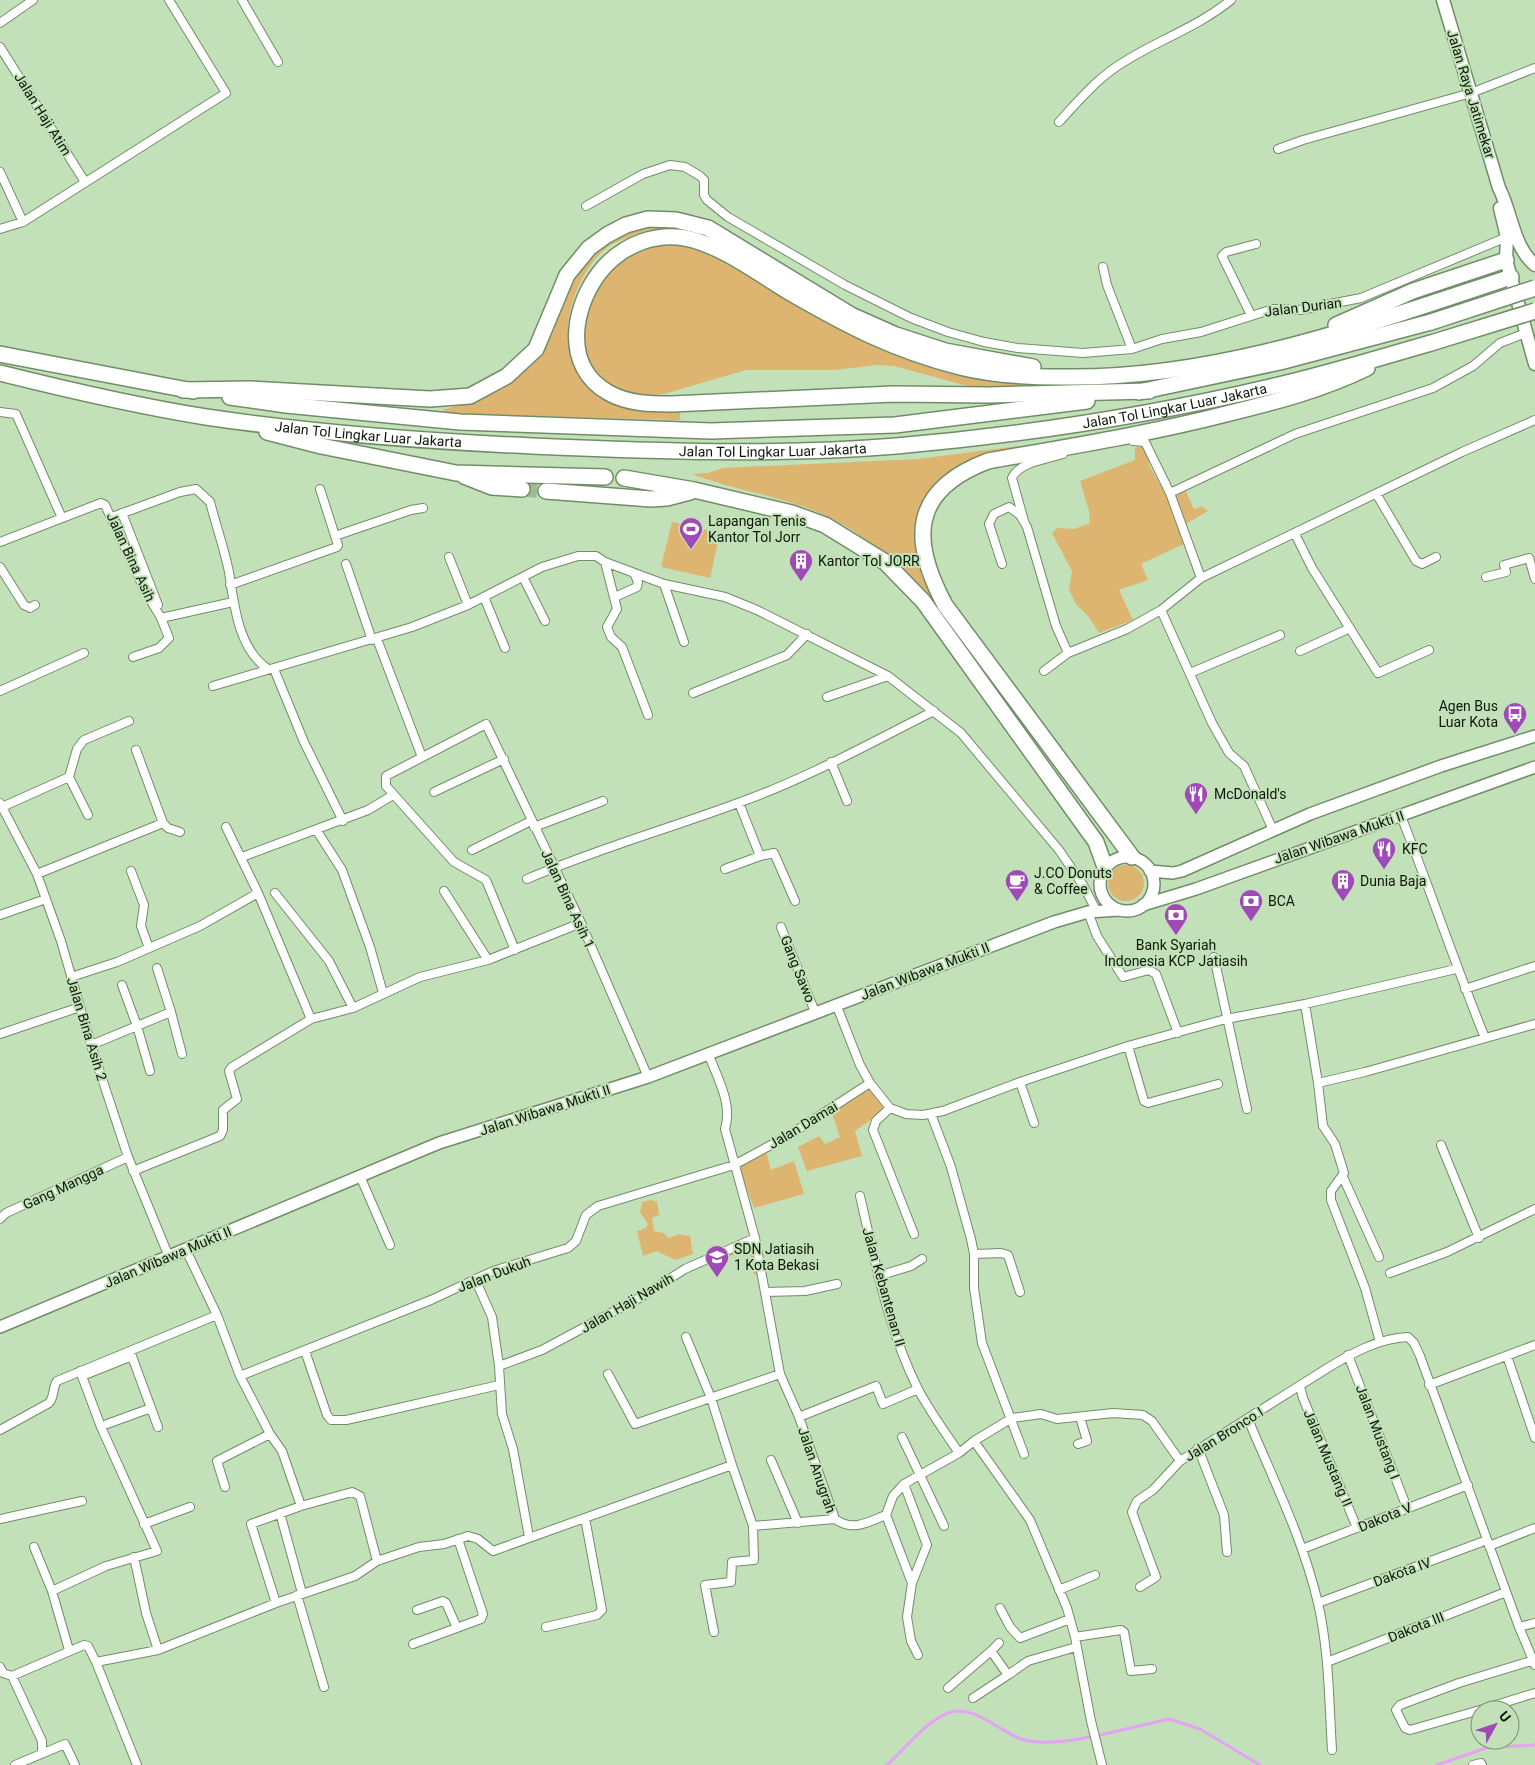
<svg xmlns="http://www.w3.org/2000/svg" width="1535" height="1765" font-family="Roboto,sans-serif">
<style>
.green{fill:#deb471}
.lines{fill:none;stroke-linecap:round;stroke-linejoin:round}
.stream{stroke:#e5a2f9;stroke-width:3}
.highway-tunnel{stroke:#9fb996;stroke-width:15;stroke-dasharray:15 8;stroke-linecap:butt}
.street-casing{stroke:#718d68;stroke-width:10}
.secondary-casing{stroke:#718d68;stroke-width:14}
.primary-casing{stroke:#718d68;stroke-width:15}
.highway-casing{stroke:#718d68;stroke-width:18}
.street{stroke:#fff;stroke-width:8}
.secondary{stroke:#fff;stroke-width:11}
.primary{stroke:#fff;stroke-width:12}
.highway{stroke:#fff;stroke-width:15}
.highway-bridge-casing{stroke:#718d68;stroke-width:18;stroke-linecap:butt}
.highway-bridge{stroke:#fff;stroke-width:15}
.labels{text-anchor:middle;dominant-baseline:central;stroke-width:4;stroke-linejoin:round;paint-order:stroke}
.street-label{font-size:14px;fill:#0d1809;stroke:#c3e1b9}
.poi-label{font-size:14px;fill:#0d1809;stroke:#c3e1b9;text-anchor:start}
</style>
<rect width="100%" height="100%" fill="#c3e1b9"/>
<path class="green" d="M 647,226 L 675,226 L 698,232 L 699,236 C 686,239 670,226 650,230 C 638,233 622,239 611,245 C 583,262 558,320 572,351 C 578,364 589,377 597,389 L 680,411 L 680,420 L 447,414 L 442,410 L 465,403 L 505,385 L 533,364 L 545,348 L 554,330 L 575,270 L 609,238 Z
M 645,242 L 685,243 L 709,253 L 878,347 L 894,353 L 1009,380 L 1052,386 L 982,390 L 894,366 L 877,365 L 835,370 L 746,370 L 664,394 L 643,396 L 624,392 L 606,384 L 592,369 L 583,350 L 580,319 L 608,265 Z
M 1151,442 L 1153,453 L 1148,456 L 1149,465 L 1168,499 L 1185,490 L 1194,509 L 1202,506 L 1208,511 L 1181,527 L 1188,542 L 1141,564 L 1148,580 L 1119,590 L 1133,620 L 1099,633 L 1089,617 L 1076,604 L 1069,590 L 1072,571 L 1052,533 L 1057,528 L 1074,529 L 1090,523 L 1089,511 L 1080,481 L 1135,460 L 1135,448 Z
M 1018,446 L 1021,448 L 944,478 L 918,552 L 924,579 L 938,605 C 906,575 877,543 838,522 C 796,498 738,492 692,474 L 708,473 L 723,468 L 918,459 Z
M 672,522 L 720,533 L 710,578 L 661,567 Z
M1108 883a18 18 0 1 1 36 0a18 18 0 1 1-36 0Z
M 868,1088 L 885,1110 L 855,1131 L 862,1156 L 807,1171 L 798,1147 L 819,1136 L 825,1144 L 840,1137 L 832,1113 Z
M 766,1151 L 771,1170 L 794,1161 L 804,1194 L 754,1208 L 738,1166 Z
M 651,1200 L 657,1202 L 659,1215 L 652,1218 L 654,1231 L 663,1233 L 669,1238 L 679,1234 L 690,1236 L 693,1254 L 675,1260 L 657,1251 L 643,1256 L 637,1231 L 646,1228 L 648,1224 L 640,1212 L 642,1202 Z
M 755,1238 L 761,1273 L 754,1275 L 749,1249 L 725,1258 L 722,1252 Z"/>
<g class="lines">
<path class="stream" d="M 1100,1735 L 1169,1719 L 1200,1729 L 1260,1765
M 887,1765 C 906,1748 924,1723 948,1713 C 972,1703 999,1731 1021,1739 C 1040,1745 1070,1741 1090,1737
M 1437,1765 L 1486,1748 L 1535,1745"/>
<path class="highway-tunnel" d="M 522,489 L 546,491"/>
<g class="street-casing">
<path id="street" d="M 242,0 L 278,62
M 0,23 L 33,0
M 0,47 L 85,182
M 1059,122 C 1080,99 1099,76 1127,60 C 1161,39 1199,26 1231,0
M 1278,149 L 1303,140 L 1471,93 L 1535,68
M 0,172 L 23,222
M 586,206 L 643,174 L 670,165 L 685,167 L 700,176 L 704,180 L 704,195 L 707,200 L 728,217 L 845,285 L 911,318 L 948,332 L 984,342 L 1018,348 L 1083,353 L 1132,349 L 1162,339 L 1201,332 L 1273,309 L 1300,310 L 1361,298 L 1507,237
M 0,229 L 23,222 L 226,93 L 169,0
M 1103,267 L 1107,285 L 1132,349
M 1251,315 L 1222,256 L 1226,252 L 1256,244
M 0,412 L 16,414 L 62,518
M 1133,441 L 1145,442 L 1170,493
M 1377,495 L 1416,561 L 1422,564 L 1436,557
M 122,513 L 158,605
M 112,517 L 180,492 L 196,489 L 210,502 C 216,525 224,548 229,572 C 234,604 238,649 268,669
M 1024,521 L 1012,478 C 1019,462 1047,459 1063,454
M 1295,534 L 1312,568 L 1378,673 L 1429,650
M 335,536 L 411,510 L 423,508
M 0,542 L 101,503 L 105,505 L 145,591 L 161,618 L 169,638 L 159,648 L 133,657
M 449,557 L 468,605
M 605,562 L 617,609 L 607,627 L 611,637 L 622,647 L 648,715
M 346,564 L 372,640
M 1002,564 L 989,524 L 994,514 L 1009,507 L 1020,515 L 1027,527 L 1056,626 L 1068,653
M 0,567 L 24,605 L 30,608 L 35,605
M 523,577 L 545,621
M 1486,577 L 1506,572 L 1504,565 L 1529,558 L 1535,579
M 1201,578 L 1170,493 L 1295,434 L 1433,388 L 1473,366 L 1500,343 L 1526,333
M 664,584 L 684,642
M 230,585 L 337,547 L 338,545 L 320,489
M 484,597 L 505,648
M 615,597 L 637,587 L 638,582 L 634,573
M 1161,610 L 1212,723 L 1229,753 L 1244,766 L 1273,830
M 161,618 L 233,602
M 377,639 L 422,757
M 1300,651 L 1350,628
M 274,669 L 304,742 L 343,821
M 1044,671 L 1068,653 L 1127,629 L 1161,610 L 1201,578 L 1462,452 L 1535,420
M 1190,673 L 1280,635
M 213,686 L 412,627 L 468,605 L 542,567 L 578,556 L 596,556 L 605,562 L 664,584 L 725,597 L 757,610 L 888,676 L 961,733 L 1059,850 L 1083,885 L 1096,910
M 0,691 L 84,653
M 693,693 L 787,655 L 807,634
M 827,697 L 888,676
M 136,750 L 163,823 L 168,828 L 180,832
M 831,762 L 847,801
M 69,777 L 88,815
M 434,792 L 504,759
M 0,803 L 37,874 L 61,941 L 91,1045 L 128,1157 L 169,1257
M 739,803 L 760,856
M 2,807 L 69,777 L 77,749 L 84,740 L 129,721
M 1401,816 C 1430,889 1455,964 1485,1038
M 226,827 L 258,893 L 311,1019
M 534,827 L 603,801
M 317,831 L 342,870 L 370,947 L 383,993
M 472,850 L 531,821
M 242,857 L 368,810 L 393,795
M 725,869 L 760,856 L 774,853 L 795,901
M 131,871 L 144,905 L 141,926 L 149,948
M 37,874 L 163,823
M 527,879 C 596,849 668,829 738,803 C 806,779 870,743 934,711
M 444,891 L 488,960
M 275,893 L 329,961 L 353,1008
M 1088,912 L 1097,936 L 1123,977 L 1149,970 L 1156,974 L 1178,1033
M 0,915 L 46,899
M 781,927 L 815,1012
M 515,950 L 486,880 L 454,862 L 386,786 L 386,776 L 486,724 L 581,923 L 648,1077
M 1214,957 L 1247,1109
M 157,968 L 171,1012 L 182,1054
M 71,977 L 117,962 L 200,926 L 258,893
M 122,985 L 137,1026 L 150,1071
M 1465,989 L 1535,966
M 836,1004 L 860,1065 L 870,1083 L 890,1108 L 906,1114 L 923,1115 L 943,1111 L 1020,1082 L 1128,1046 L 1226,1019 L 1305,1004 L 1456,969
M 1305,1004 L 1318,1083 L 1323,1126 L 1335,1144 L 1344,1173 L 1331,1191 L 1331,1200 L 1365,1288 L 1380,1342
M 0,1034 L 80,1007
M 91,1045 L 171,1012
M 1128,1046 L 1144,1101 L 1148,1103 L 1218,1084
M 708,1053 C 717,1077 733,1104 725,1129 L 755,1238 L 780,1374 L 799,1417 L 835,1519 C 853,1532 868,1522 886,1515 L 893,1496 L 904,1484 L 959,1453 L 974,1441 L 1012,1418 L 1041,1414 L 1057,1419 L 1113,1413 L 1143,1415 L 1152,1421 L 1180,1461
M 1020,1082 L 1034,1123
M 1318,1083 L 1365,1072 L 1535,1024
M 890,1108 L 876,1121 L 873,1130 L 914,1234
M 931,1114 L 951,1167 L 971,1239 L 974,1254 L 974,1288 L 982,1343 L 1024,1454
M 1441,1145 L 1479,1238
M 133,1171 L 220,1136 L 223,1130 L 223,1110 L 237,1099 L 229,1071 L 232,1067 L 311,1019 L 353,1008 L 420,977 L 488,960 L 581,923
M 360,1176 L 390,1245
M 1343,1177 L 1379,1257
M 860,1196 C 875,1261 888,1329 918,1389 C 930,1412 945,1432 959,1453
M 0,1219 L 6,1213 L 128,1157
M 186,1250 L 217,1315 L 240,1376 L 270,1434 L 282,1451 L 301,1506 L 352,1492 L 360,1496 L 377,1561
M 974,1254 L 1001,1253 L 1008,1255 L 1020,1292
M 1390,1273 L 1447,1252 L 1535,1209
M 878,1276 L 911,1266 L 922,1259
M 475,1279 L 492,1317 L 499,1366 L 502,1414 L 513,1449 L 529,1537
M 765,1292 L 805,1291 L 837,1284
M 686,1337 L 711,1398 L 732,1465
M 130,1351 L 158,1427
M 305,1351 L 327,1415 L 331,1420 L 346,1420 L 373,1414 L 499,1385
M 1348,1355 L 1407,1508
M 1507,1356 L 1535,1438
M 499,1366 L 542,1350 L 641,1297 L 685,1269 L 755,1238
M 87,1374 L 132,1356
M 608,1374 L 635,1424 L 780,1374
M 240,1376 L 431,1300 L 493,1271 L 568,1248 L 576,1241 L 586,1215 L 598,1206 L 734,1165 L 791,1134 L 870,1083
M 1429,1385 L 1535,1345
M 1300,1386 L 1303,1398 L 1357,1528
M 799,1417 L 876,1386 L 883,1404 L 918,1389
M 1248,1419 C 1273,1479 1303,1539 1318,1603 C 1329,1651 1329,1701 1332,1750
M 107,1424 L 151,1408
M 0,1430 L 49,1403 C 55,1396 52,1388 57,1381 L 217,1315
M 902,1437 L 944,1526
M 974,1441 L 1030,1520 L 1067,1608 L 1075,1637 L 1091,1721 L 1102,1765
M 1078,1444 L 1087,1441 L 1080,1417
M 1198,1448 L 1224,1515 L 1227,1552
M 771,1460 L 798,1523
M 904,1484 L 927,1545 L 912,1583
M 225,1487 L 217,1461 L 270,1434
M 280,1513 L 302,1593
M 886,1515 L 912,1583 L 907,1617 L 911,1641 L 918,1655
M 0,1519 L 82,1501
M 144,1524 L 190,1507
M 1489,1546 L 1535,1528
M 34,1547 L 52,1591 L 106,1566 L 157,1551 L 101,1427 L 80,1371
M 1302,1549 L 1468,1485
M 134,1557 L 146,1613 L 158,1650
M 1140,1587 L 1156,1577 L 1132,1512 L 1137,1501 L 1153,1490 L 1180,1461 L 1326,1369 C 1350,1354 1379,1338 1408,1337 L 1414,1343 L 1420,1356 L 1519,1627 L 1535,1665
M 1059,1590 L 1095,1575
M 52,1591 L 69,1650
M 297,1595 L 324,1687
M 276,1603 L 251,1524 L 301,1506
M 1318,1603 L 1487,1540
M 1000,1608 L 1010,1627 L 1020,1638 L 1070,1619
M 417,1610 L 443,1601 L 446,1603 L 457,1628
M 546,1627 L 597,1615 L 602,1610 L 585,1518
M 1519,1627 L 1535,1623
M 714,1632 L 705,1585 L 731,1582 L 732,1562 L 754,1560 L 753,1526
M 1075,1637 L 1121,1630 L 1124,1632 L 1131,1671 L 1152,1669
M 413,1644 L 481,1619 L 483,1614 L 458,1539
M 991,1651 L 999,1643
M 96,1662 L 137,1765
M 1327,1662 L 1506,1592
M 0,1667 L 3,1673 L 12,1676 L 84,1645 L 88,1646 L 96,1662 L 158,1650 L 276,1603 L 355,1576 L 377,1561 L 419,1547 L 444,1544 L 468,1536 L 478,1539 L 493,1551 L 732,1465 L 753,1526 L 835,1519
M 12,1676 L 42,1741 L 42,1753
M 948,1688 L 991,1651 L 1008,1675 L 1028,1661 L 1076,1647
M 973,1698 L 1008,1675
M 1480,1710 L 1410,1730 L 1405,1728 L 1396,1710 L 1400,1705 L 1459,1683 L 1534,1660
M 1480,1710 L 1535,1693
M 15,1765 L 65,1744 L 75,1765
M 1473,1765 L 1481,1763 L 1482,1765"/>
</g>
<g class="secondary-casing">
<path id="secondary" d="M1100 884a27 27 0 1 1 54 0a27 27 0 1 1-54 0Z
M 1150,871 L 1173,873 L 1182,871 L 1310,814 L 1441,766 L 1535,736
M 1143,905 L 1196,889 L 1535,767
M 0,1327 L 439,1143 L 648,1077 L 1054,922 L 1088,912 L 1119,910"/>
</g>
<g class="primary-casing">
<path id="primary" d="M 1443,0 L 1499,188 C 1512,213 1513,247 1535,265
M 1500,208 L 1507,237 L 1506,260 L 1535,364"/>
</g>
<g class="highway-casing">
<g id="highway">
<path d="M 1336,325 L 1413,291 L 1506,260"/>
<path d="M 0,354 L 193,391"/>
<path id="s1" d="M 0,373 C 68,390 137,406 206,417 C 314,433 423,441 532,446 C 653,451 776,456 896,446 C 1022,435 1147,416 1270,387 C 1324,375 1378,358 1431,343"/>
<path d="M 183,390 L 251,389 L 430,399 L 470,396 L 507,376 L 536,349 L 567,275 L 589,248 L 607,235 L 626,225 L 648,219 L 676,220 L 708,228 L 851,315 L 896,335 L 945,351 L 1033,367"/>
<path d="M 1149,391 L 989,395 L 893,394 L 672,404 C 651,404 629,404 609,393 C 560,366 573,301 605,266 C 626,244 655,233 685,238 C 719,244 759,274 789,292 C 848,326 893,350 960,367 C 992,375 1027,377 1060,377 C 1216,380 1365,325 1511,277"/>
<path d="M 1139,392 L 1280,362 L 1431,322"/>
<path d="M 230,397 L 286,405 L 460,422 L 711,431 L 895,425 L 1087,401"/>
<path d="M 267,432 L 321,446 L 456,473 L 605,477"/>
<path d="M 464,476 L 492,487 L 522,489"/>
<path d="M 624,478 L 694,490 L 792,513 L 825,525 L 885,562 L 923,601 L 1096,842 L 1105,867"/>
<path d="M 546,491 L 651,499 L 667,498 L 690,492"/>
<path d="M 1132,857 L 945,605 C 910,540 911,490 988,461 C 1067,447 1148,434 1226,414 C 1275,402 1322,390 1367,368"/>
</g>
</g>
<use href="#street" class="street"/>
<use href="#secondary" class="secondary"/>
<use href="#primary" class="primary"/>
<use href="#highway" class="highway"/>
<g class="highway-bridge-casing">
<path id="highway-bridge" d="M 1431,322 L 1535,288
M 1431,343 L 1535,311"/>
</g>
<use href="#highway-bridge" class="highway-bridge"/>
</g>
<defs>
<g id="stadium-pin" transform="scale(1.25)"><path d="M0 17L-7.5 6A9.5 9.5 0 1 1 7.5 6Z" fill="#a04ab8" stroke="#c3e1b9"/><path d="M0-5a6.5 5 0 1 0 0 10a6.5 5 0 1 0 0-10ZM-3.5-1.8h7v3.6h-7Z" fill="#fff"/></g>
<g id="building-pin" transform="scale(1.25)"><path d="M0 17L-7.5 6A9.5 9.5 0 1 1 7.5 6Z" fill="#a04ab8" stroke="#c3e1b9"/><path d="M-4-6H4V6H1V3H-1V6H-4ZM-2.5-4.3h1.7v1.8h-1.7ZM.8-4.3h1.7v1.8H.8ZM-2.5-1h1.7V.8h-1.7ZM.8-1h1.7V.8H.8Z" fill="#fff"/></g>
<g id="bus-pin" transform="scale(1.25)"><path d="M0 17L-7.5 6A9.5 9.5 0 1 1 7.5 6Z" fill="#a04ab8" stroke="#c3e1b9"/><path d="M-5-6H5V4H4V6H2V4H-2V6H-4V4H-5ZM-3.5-4V0h7V-4ZM-3.5 1.2v1.5H-2V1.2ZM2 1.2v1.5H3.5V1.2Z" fill="#fff"/></g>
<g id="restaurant-pin" transform="scale(1.25)"><path d="M0 17L-7.5 6A9.5 9.5 0 1 1 7.5 6Z" fill="#a04ab8" stroke="#c3e1b9"/><path d="M-5-6h1v4h1v-4h1v4h1v-4h1v5L-1.5 .5V6h-2V.5L-5-1ZM5-6V6H3V1.5H1.5Q1.5-4 5-6Z" fill="#fff"/></g>
<g id="cafe-pin" transform="scale(1.25)"><path d="M0 17L-7.5 6A9.5 9.5 0 1 1 7.5 6Z" fill="#a04ab8" stroke="#c3e1b9"/><path d="M-5.5-4.5H6V0H3Q3 3.5 0 3.5H-2.5Q-5.5 3.5-5.5 0ZM3-3.2v2h1.7v-2ZM-6 4.5H4V6H-6Z" fill="#fff"/></g>
<g id="bank-pin" transform="scale(1.25)"><path d="M0 17L-7.5 6A9.5 9.5 0 1 1 7.5 6Z" fill="#a04ab8" stroke="#c3e1b9"/><path d="M-6-4H6V4H-6ZM0-2.3a2.3 2.3 0 1 0 0 4.6a2.3 2.3 0 1 0 0-4.6Z" fill="#fff"/></g>
<g id="school-pin" transform="scale(1.25)"><path d="M0 17L-7.5 6A9.5 9.5 0 1 1 7.5 6Z" fill="#a04ab8" stroke="#c3e1b9"/><path d="M0-5L7-2L0 1L-7-2ZM-4 1L0 2.5L4 1V4Q0 6-4 4Z" fill="#fff"/></g>
</defs>
<g fill-rule="evenodd">
<use href="#stadium-pin" x="691" y="529"/>
<use href="#building-pin" x="801" y="561"/>
<use href="#bus-pin" x="1515" y="714"/>
<use href="#restaurant-pin" x="1196" y="794"/>
<use href="#restaurant-pin" x="1384" y="849"/>
<use href="#cafe-pin" x="1017" y="881"/>
<use href="#building-pin" x="1343" y="881"/>
<use href="#bank-pin" x="1251" y="901"/>
<use href="#bank-pin" x="1176" y="915"/>
<use href="#school-pin" x="717" y="1257"/>
</g>
<g class="labels">
<g class="street-label">
<text transform="translate(1471 94) rotate(73)">Jalan Raya Jatimekar</text>
<text transform="translate(43 114) rotate(58)">Jalan Haji Atim</text>
<text transform="translate(1303 307) rotate(-7)">Jalan Durian</text>
<text stroke="none"><textPath href="#s1" startOffset="1184">Jalan Tol Lingkar Luar Jakarta</textPath></text>
<text stroke="none"><textPath href="#s1" startOffset="374">Jalan Tol Lingkar Luar Jakarta</textPath></text>
<text stroke="none"><textPath href="#s1" startOffset="779">Jalan Tol Lingkar Luar Jakarta</textPath></text>
<text transform="translate(131 557) rotate(65)">Jalan Bina Asih</text>
<text transform="translate(1339 837) rotate(-19)">Jalan Wibawa Mukti II</text>
<text transform="translate(568 899) rotate(65)">Jalan Bina Asih 1</text>
<text transform="translate(798 969) rotate(68)">Gang Sawo</text>
<text transform="translate(925 971) rotate(-21)">Jalan Wibawa Mukti II</text>
<text transform="translate(87 1029) rotate(73)">Jalan Bina Asih 2</text>
<text transform="translate(545 1110) rotate(-18)">Jalan Wibawa Mukti II</text>
<text transform="translate(803 1125) rotate(-31)">Jalan Damai</text>
<text transform="translate(63 1187) rotate(-25)">Gang Mangga</text>
<text transform="translate(168 1257) rotate(-23)">Jalan Wibawa Mukti II</text>
<text transform="translate(494 1274) rotate(-21)">Jalan Dukuh</text>
<text transform="translate(884 1287) rotate(74)">Jalan Kebantenan II</text>
<text transform="translate(627 1303) rotate(-30)">Jalan Haji Nawih</text>
<text transform="translate(1378 1432) rotate(69)">Jalan Mustang I</text>
<text transform="translate(1224 1434) rotate(-32)">Jalan Bronco I</text>
<text transform="translate(1328 1458) rotate(67)">Jalan Mustang II</text>
<text transform="translate(817 1470) rotate(71)">Jalan Anugrah</text>
<text transform="translate(1385 1517) rotate(-22)">Dakota V</text>
<text transform="translate(1402 1572) rotate(-20)">Dakota IV</text>
<text transform="translate(1416 1627) rotate(-22)">Dakota III</text>
</g>
<g class="poi-label">
<text x="708" y="521">Lapangan Tenis<tspan x="708" dy="16">Kantor Tol Jorr</tspan></text>
<text x="818" y="561">Kantor Tol JORR</text>
<text x="1498" y="706" text-anchor="end">Agen Bus<tspan x="1498" dy="16">Luar Kota</tspan></text>
<text x="1214" y="794">McDonald's</text>
<text x="1402" y="849">KFC</text>
<text x="1034" y="873">J.CO Donuts<tspan x="1034" dy="16">&amp; Coffee</tspan></text>
<text x="1360" y="881">Dunia Baja</text>
<text x="1268" y="901">BCA</text>
<text x="1176" y="945" text-anchor="middle">Bank Syariah<tspan x="1176" dy="16">Indonesia KCP Jatiasih</tspan></text>
<text x="734" y="1249">SDN Jatiasih<tspan x="734" dy="16">1 Kota Bekasi</tspan></text>
</g>
</g>
<g transform="translate(1495 1725) rotate(50)"><circle r="24" fill="#c3e1b9" stroke="#7a9173"/>
<path d="M0-4L9 19L0 12L-9 19Z" fill="#a04ab8"/>
<text y="-8" font-size="14" font-weight="bold" text-anchor="middle" fill="#0d1809">U</text>
</g>
</svg>
